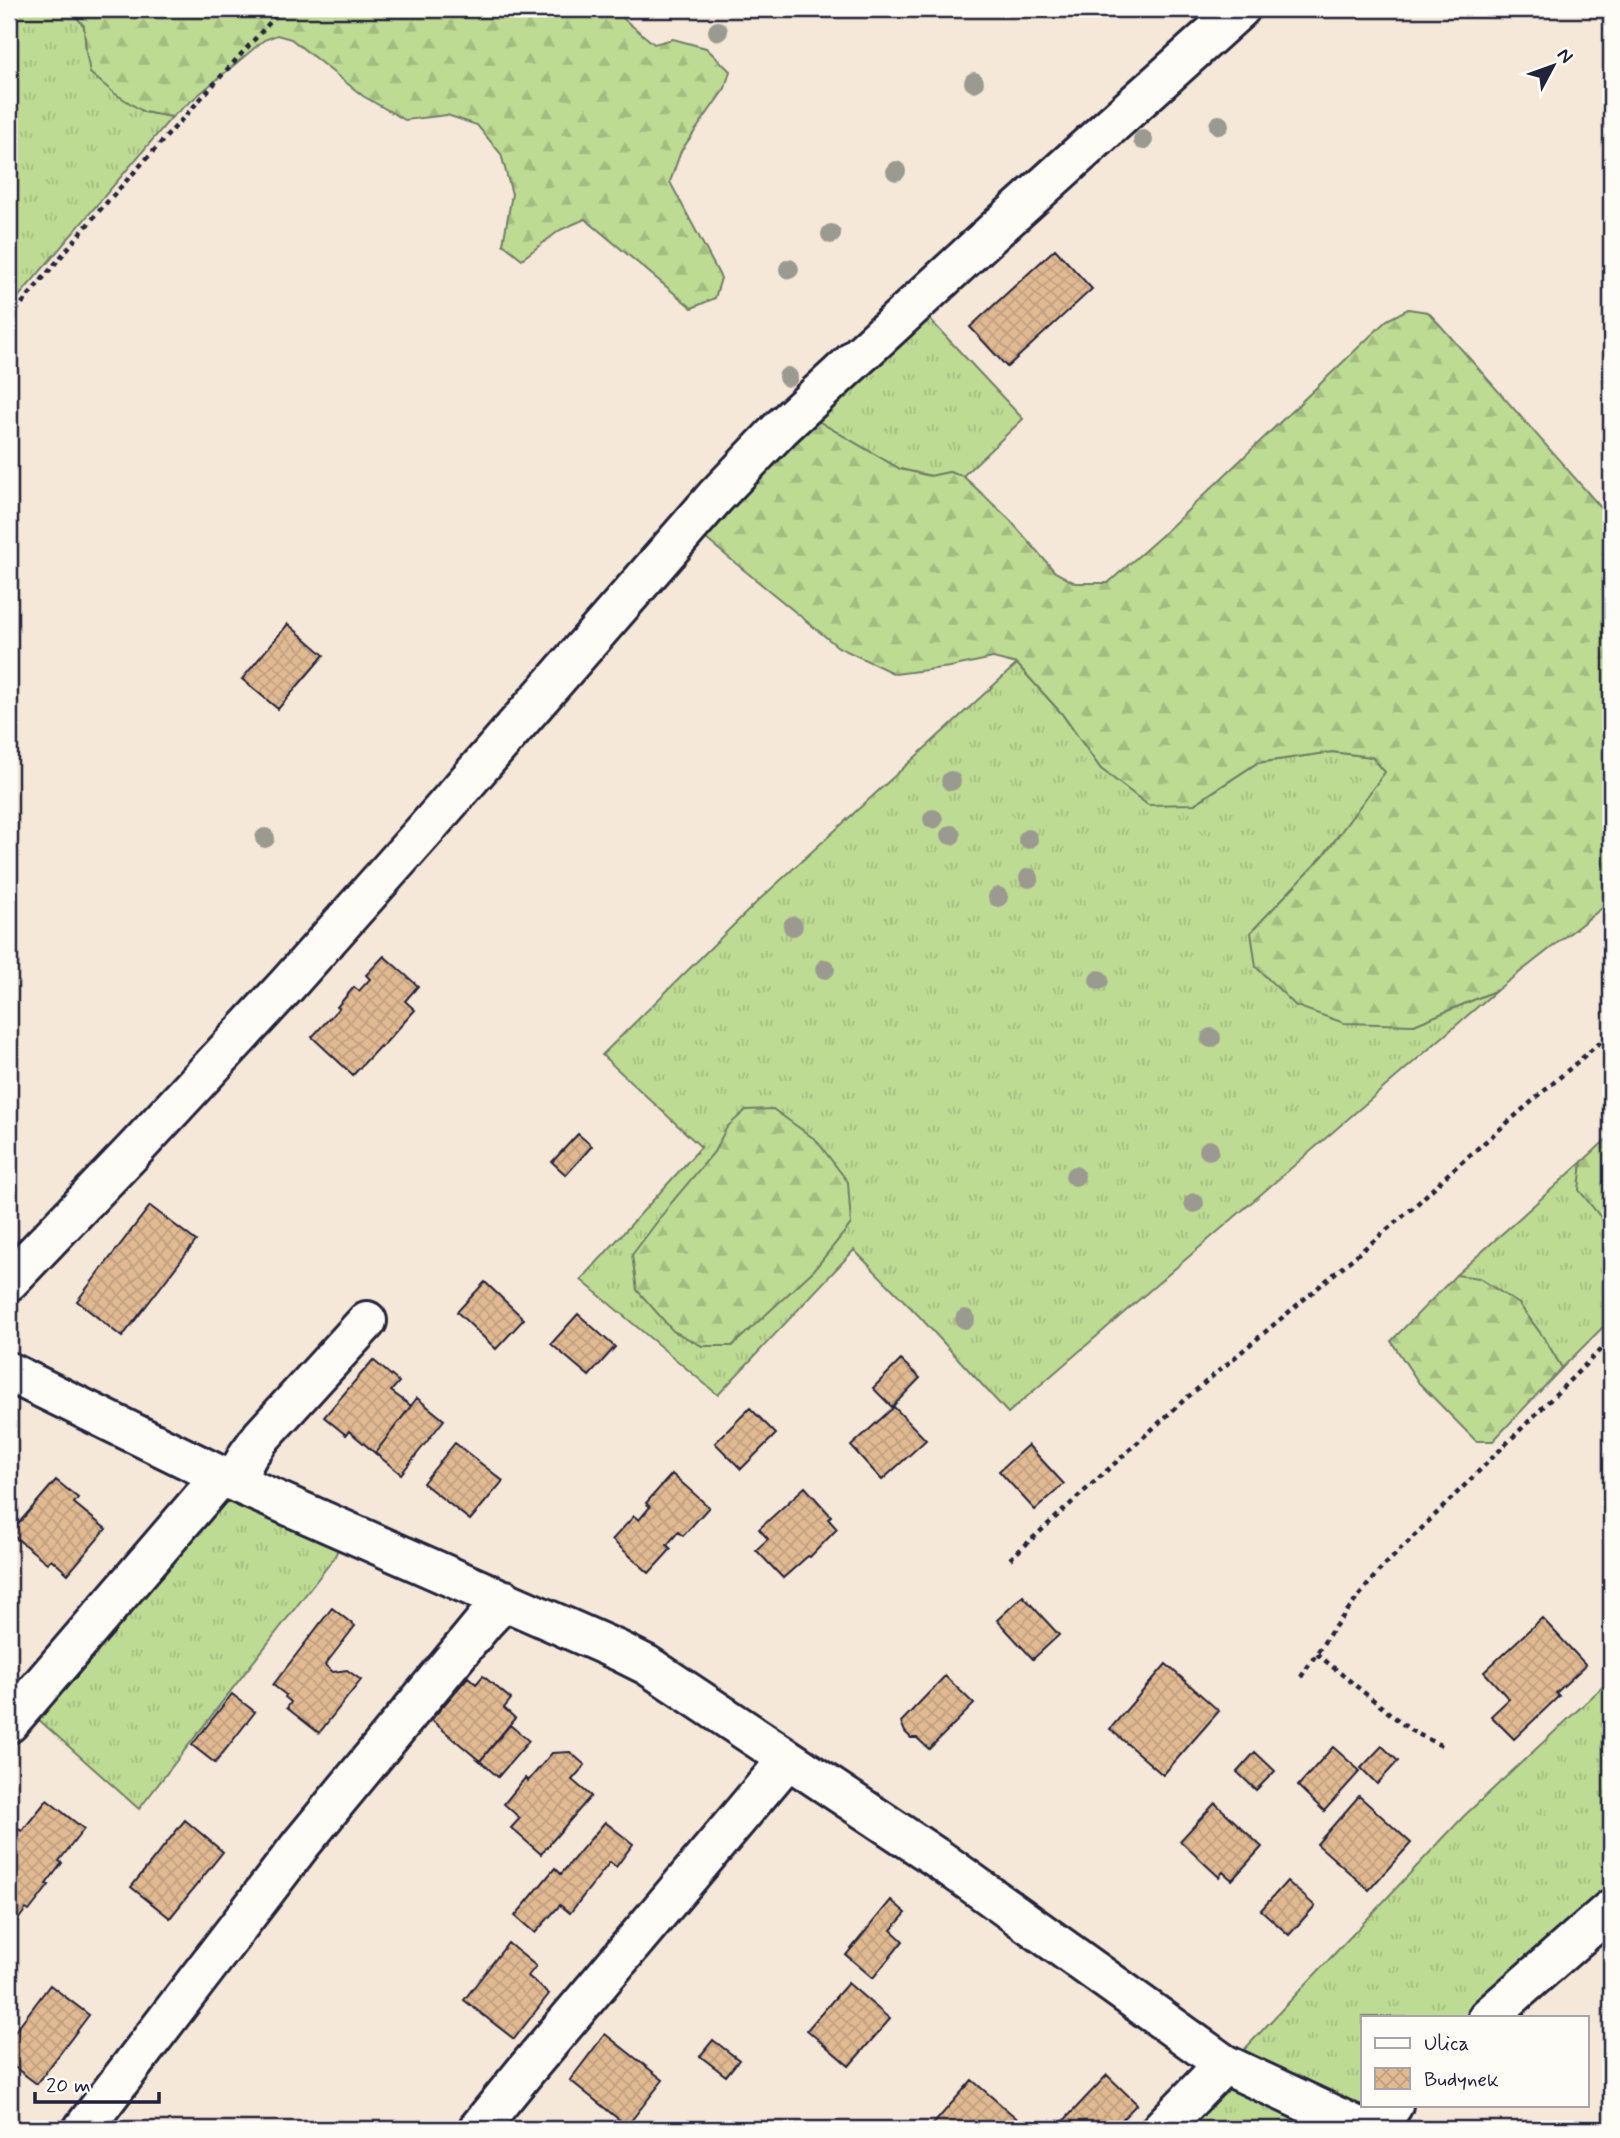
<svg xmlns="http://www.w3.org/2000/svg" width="1620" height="2138" font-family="Mynerve,sans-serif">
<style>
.grass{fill:url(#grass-tufts);stroke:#707e67;stroke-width:2}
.forest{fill:url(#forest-firs);stroke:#707e67;stroke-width:2}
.building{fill:url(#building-cross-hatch);stroke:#22223b;stroke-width:2}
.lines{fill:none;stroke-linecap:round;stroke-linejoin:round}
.minor-casing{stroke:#22223b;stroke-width:44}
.path{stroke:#22223b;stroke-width:4.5;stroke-dasharray:5 5;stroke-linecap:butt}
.minor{stroke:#fdfcf7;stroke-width:38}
.tree{fill:#9b9a90}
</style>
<defs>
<pattern id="grass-tufts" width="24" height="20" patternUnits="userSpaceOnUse" patternTransform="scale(1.75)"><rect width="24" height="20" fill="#bedb93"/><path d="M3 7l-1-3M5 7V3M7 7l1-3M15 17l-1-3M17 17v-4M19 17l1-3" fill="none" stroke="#a3bc80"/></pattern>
<pattern id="forest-firs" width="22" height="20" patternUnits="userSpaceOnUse" patternTransform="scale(1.75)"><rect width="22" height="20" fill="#bedb93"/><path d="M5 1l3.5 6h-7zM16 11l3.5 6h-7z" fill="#a3bc80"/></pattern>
<pattern id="building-cross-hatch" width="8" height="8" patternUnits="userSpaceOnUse" patternTransform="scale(1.75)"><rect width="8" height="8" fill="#e1ba92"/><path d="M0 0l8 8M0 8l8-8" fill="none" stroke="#c1a07f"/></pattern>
</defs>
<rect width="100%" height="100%" fill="#f5e8d9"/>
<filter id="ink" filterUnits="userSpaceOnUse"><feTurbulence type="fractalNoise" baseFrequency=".0143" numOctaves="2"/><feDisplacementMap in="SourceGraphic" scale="14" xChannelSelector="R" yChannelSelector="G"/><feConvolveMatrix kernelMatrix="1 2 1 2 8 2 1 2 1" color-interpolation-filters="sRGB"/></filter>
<g filter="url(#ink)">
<path class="grass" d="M 9,9 L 70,9 L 84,26 L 86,51 L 91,73 L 144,112 L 172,117 L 9,308 Z
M 920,309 L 1023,419 L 963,476 L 949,472 L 931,476 L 900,469 L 811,417 Z
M 1017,664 L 1062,714 L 1101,769 L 1195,804 L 1257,763 L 1332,752 L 1372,757 L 1386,772 L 1323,856 L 1251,932 L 1414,1025 L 1497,990 L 1008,1413 L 919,1316 L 854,1250 L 718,1395 L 581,1280 L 701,1147 L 602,1055 L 759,900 Z
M 1582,1162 L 1580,1190 L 1607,1225 L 1611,1228 L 1611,1319 L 1562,1368 L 1546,1341 L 1519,1304 L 1456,1275 Z
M 225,1494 L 341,1543 L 334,1558 L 139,1809 L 29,1711 Z
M 1611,1679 L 1611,1901 L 1478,2017 L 1363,2017 L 1363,2105 L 1373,2105 L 1356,2111 L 1241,2053 L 1464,1816 Z
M 1227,2082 L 1331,2129 L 1173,2129 Z"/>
<path class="forest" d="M 70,9 L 615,9 L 625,20 L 654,44 L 673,39 L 706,48 L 730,71 L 725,88 L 681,151 L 670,182 L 721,278 L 715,298 L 692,308 L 585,219 L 560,230 L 522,259 L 503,244 L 512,194 L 501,154 L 477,125 L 447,115 L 405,120 L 363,96 L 291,39 L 277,35 L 264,40 L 172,117 L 144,112 L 114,93 L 90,73 L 86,51 L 84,26 Z
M 1408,309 L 1428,312 L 1440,325 L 1611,519 L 1611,901 L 1497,990 L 1414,1025 L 1344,1023 L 1296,1006 L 1256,967 L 1251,932 L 1323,856 L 1385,772 L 1372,757 L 1332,752 L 1257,763 L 1194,804 L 1148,805 L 1101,769 L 1062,714 L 1017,664 L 993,658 L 950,667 L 895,674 L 838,647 L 695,530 L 811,417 L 900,469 L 930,476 L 949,472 L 963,476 L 1010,520 L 1055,572 L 1075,583 L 1108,583 L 1160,537 L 1387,320 Z
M 773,1109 L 816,1140 L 848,1182 L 851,1224 L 814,1270 L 732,1346 L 702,1346 L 673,1331 L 637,1290 L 632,1255 L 672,1202 L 714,1152 L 727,1127 L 746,1110 Z
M 1611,1135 L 1611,1228 L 1607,1225 L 1579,1190 L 1582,1162 Z
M 1456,1275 L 1479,1278 L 1519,1304 L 1546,1341 L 1562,1368 L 1493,1441 L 1476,1441 L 1419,1383 L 1391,1341 Z"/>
<path class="building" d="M 1055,249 L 1092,289 L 1007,367 L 970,327 Z
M 288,624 L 324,655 L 278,709 L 242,679 Z
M 384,956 L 418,986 L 405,1001 L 415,1010 L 381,1048 L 380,1046 L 353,1075 L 312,1037 L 339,1008 L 337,1007 L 354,987 L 359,991 L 370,979 L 366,975 Z
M 578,1134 L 592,1146 L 566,1175 L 552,1162 Z
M 150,1206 L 196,1241 L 122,1337 L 77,1301 Z
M 485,1282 L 524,1319 L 496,1349 L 457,1312 Z
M 578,1314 L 615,1347 L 589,1376 L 551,1344 Z
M 373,1360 L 399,1382 L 391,1391 L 411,1406 L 375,1453 L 349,1431 L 346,1435 L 324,1417 Z
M 901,1360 L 920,1378 L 892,1407 L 873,1388 Z
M 417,1398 L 444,1420 L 401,1474 L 375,1453 Z
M 894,1407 L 926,1440 L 882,1480 L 851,1446 Z
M 750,1408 L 776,1434 L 741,1469 L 715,1443 Z
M 455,1443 L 503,1481 L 470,1520 L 423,1483 Z
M 1028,1445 L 1064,1484 L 1035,1510 L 999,1471 Z
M 672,1474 L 709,1507 L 683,1536 L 678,1532 L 667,1545 L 671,1549 L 649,1573 L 612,1540 L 634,1516 L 639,1520 L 650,1507 L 646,1503 Z
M 56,1480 L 78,1498 L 74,1503 L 106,1529 L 68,1574 L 51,1559 L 47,1563 L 10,1533 Z
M 805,1487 L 831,1516 L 828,1519 L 837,1529 L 810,1557 L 808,1556 L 783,1578 L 756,1550 L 768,1539 L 759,1529 Z
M 1023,1596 L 1059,1635 L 1033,1659 L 997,1620 Z
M 332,1608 L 355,1626 L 325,1665 L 333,1672 L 347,1670 L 361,1680 L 319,1733 L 287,1708 L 291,1702 L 285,1697 L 286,1695 L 273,1685 Z
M 1542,1618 L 1586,1665 L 1556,1693 L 1559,1696 L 1514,1739 L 1491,1716 L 1509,1699 L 1484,1672 Z
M 1166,1664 L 1219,1711 L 1163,1775 L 1110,1729 Z
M 483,1676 L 511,1699 L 504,1708 L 515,1718 L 480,1761 L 431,1720 L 468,1677 L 476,1684 Z
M 945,1676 L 974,1704 L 929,1749 L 917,1738 L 911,1738 L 905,1732 L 901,1722 Z
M 232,1694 L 255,1712 L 215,1763 L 192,1745 Z
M 510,1725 L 529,1741 L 498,1777 L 480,1761 Z
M 1382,1746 L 1398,1761 L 1377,1784 L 1361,1768 Z
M 1333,1747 L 1360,1771 L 1324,1811 L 1298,1786 Z
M 570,1752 L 585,1765 L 572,1780 L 591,1796 L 541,1854 L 511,1828 L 520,1818 L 504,1804 L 525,1778 L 528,1781 L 552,1753 Z
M 1255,1752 L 1275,1771 L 1256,1790 L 1237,1772 Z
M 1359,1796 L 1411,1843 L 1369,1890 L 1317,1844 Z
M 47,1800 L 84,1829 L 59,1861 L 62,1863 L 46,1884 L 49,1885 L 29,1911 L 26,1909 L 9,1932 L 9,1841 L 18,1829 L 22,1831 Z
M 1215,1803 L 1262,1847 L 1232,1880 L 1223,1872 L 1219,1877 L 1180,1841 Z
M 185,1820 L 223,1852 L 170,1918 L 131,1887 Z
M 605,1822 L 633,1844 L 616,1867 L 610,1862 L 570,1913 L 560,1905 L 535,1933 L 515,1916 L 555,1868 L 561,1874 Z
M 1287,1881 L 1315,1906 L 1289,1935 L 1261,1910 Z
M 891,1900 L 906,1913 L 891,1930 L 903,1941 L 873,1978 L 846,1955 Z
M 508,1943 L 536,1966 L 528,1976 L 549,1994 L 514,2039 L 464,2000 Z
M 848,1983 L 890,2019 L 849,2066 L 807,2030 Z
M 50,1985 L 89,2015 L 37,2084 L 9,2063 L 9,2039 Z
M 605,2034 L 663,2080 L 627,2126 L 570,2080 Z
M 713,2040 L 739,2060 L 726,2076 L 700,2056 Z
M 1107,2075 L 1137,2104 L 1113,2129 L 1056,2129 Z
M 972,2080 L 1021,2122 L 1014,2129 L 929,2129 Z"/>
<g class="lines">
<g class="minor-casing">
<path id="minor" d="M 9,1281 L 138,1146 L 288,984 L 425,830 L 715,497 L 781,428 L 1003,223 L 1240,9
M 9,1372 L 221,1476 L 619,1651 L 647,1665 L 940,1860 L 1224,2064 L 1363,2129
M 234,1482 L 248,1455 L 262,1436 L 367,1321
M 9,1723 L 221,1476
M 1488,2017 L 1611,1909
M 83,2129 L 302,1843 L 485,1621 L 505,1600
M 478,2129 L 526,2070 L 788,1759
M 1161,2129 L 1224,2064
M 1377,2129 L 1393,2105"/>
</g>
<path class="path" d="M 9,319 L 99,211 L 282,9
M 1010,1559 L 1183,1401 L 1415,1206 L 1448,1174 L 1611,1033
M 1317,1654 L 1410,1730 L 1442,1746
M 1301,1677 L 1333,1629 L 1377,1573 L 1611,1339"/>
<use href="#minor" class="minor"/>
</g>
<g class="tree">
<circle cx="718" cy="31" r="10"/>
<circle cx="974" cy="82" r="10"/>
<circle cx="1219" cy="125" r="10"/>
<circle cx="1143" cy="140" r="10"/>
<circle cx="896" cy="171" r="10"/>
<circle cx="831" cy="234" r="10"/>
<circle cx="789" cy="269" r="10"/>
<circle cx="788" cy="377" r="10"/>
<circle cx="951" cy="781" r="10"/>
<circle cx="933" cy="819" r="10"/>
<circle cx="951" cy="835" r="10"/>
<circle cx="265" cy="838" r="10"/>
<circle cx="1028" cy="839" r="10"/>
<circle cx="1029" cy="878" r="10"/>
<circle cx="998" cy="897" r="10"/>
<circle cx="793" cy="926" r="10"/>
<circle cx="825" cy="969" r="10"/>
<circle cx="1099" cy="980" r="10"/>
<circle cx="1211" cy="1038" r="10"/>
<circle cx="1209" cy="1150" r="10"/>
<circle cx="1075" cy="1176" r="10"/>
<circle cx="1194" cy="1203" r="10"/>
<circle cx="965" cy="1319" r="10"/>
</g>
</g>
<rect width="1620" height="2138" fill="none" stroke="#fdfcf7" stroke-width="35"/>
<rect x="18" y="18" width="1585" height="2103" fill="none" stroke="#22223b" stroke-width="2.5" filter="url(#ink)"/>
<rect x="1361" y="2016" width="228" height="91" fill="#fdfcf7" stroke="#a5a5ac" stroke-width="2"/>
<rect x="1375" y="2038" width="35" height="10" fill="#fdfcf7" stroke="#a5a5ac" stroke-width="2"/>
<text x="1424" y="2050" font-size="21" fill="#22223b">Ulica</text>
<rect x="1375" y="2068" width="35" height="21" fill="url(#building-cross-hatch)" stroke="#a5a5ac" stroke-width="2"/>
<text x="1424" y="2086" font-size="21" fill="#22223b">Budynek</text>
<g transform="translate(1553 66) rotate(49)" stroke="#fdfcf7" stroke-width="5" paint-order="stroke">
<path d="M0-5L12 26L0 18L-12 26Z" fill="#22223b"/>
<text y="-10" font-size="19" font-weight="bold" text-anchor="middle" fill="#22223b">N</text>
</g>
<path d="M35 2092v10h124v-10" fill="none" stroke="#22223b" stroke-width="3.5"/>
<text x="46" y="2092" font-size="21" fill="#22223b" stroke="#fdfcf7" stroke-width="5" paint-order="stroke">20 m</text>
</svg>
